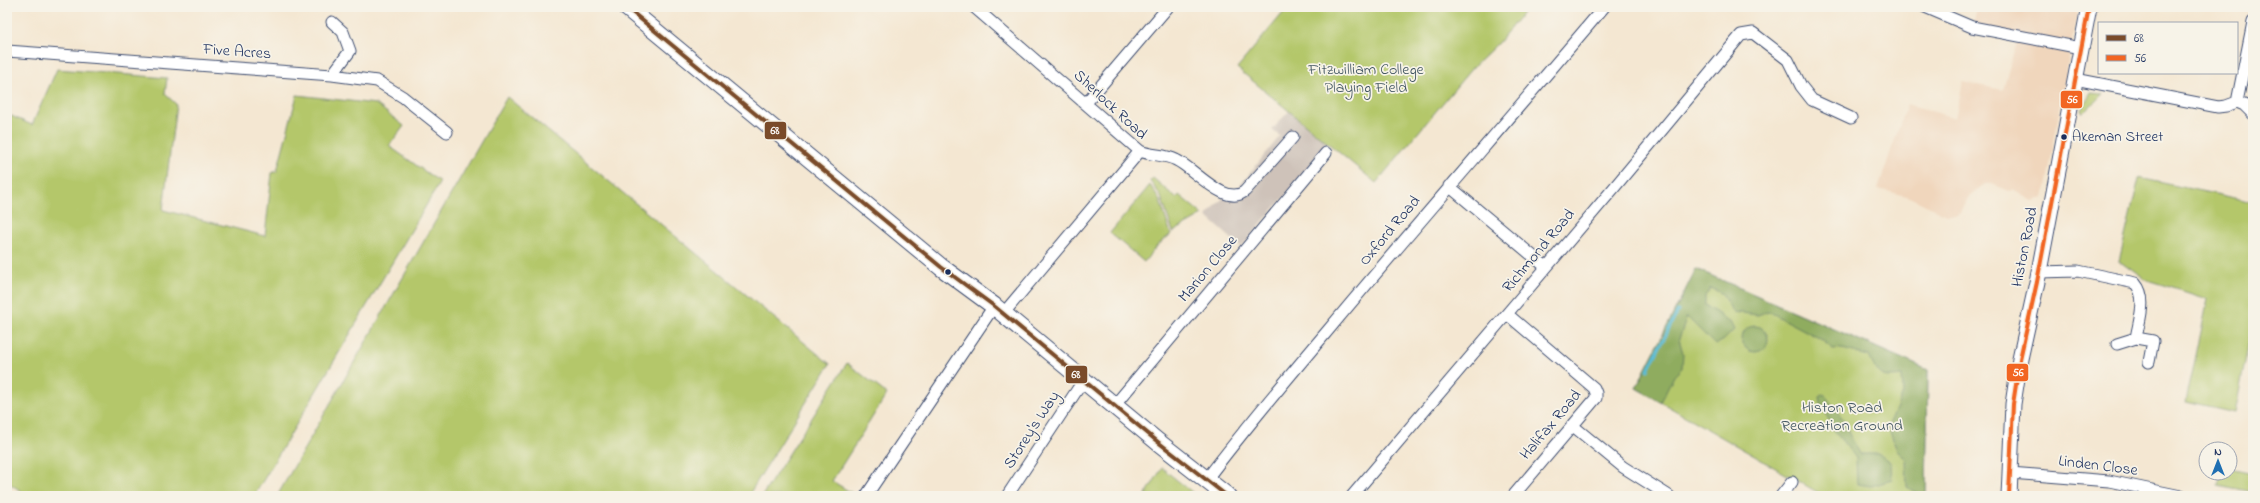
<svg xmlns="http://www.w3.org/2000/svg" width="2260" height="503" font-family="'Indie Flower',sans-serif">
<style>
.built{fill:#f0d6bc}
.industrial{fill:#cec2b9}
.green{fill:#b4c76a;stroke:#687b64}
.forest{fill:#8fac5e;stroke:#556e5e}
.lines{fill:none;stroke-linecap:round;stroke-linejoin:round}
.stream{stroke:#5abcd8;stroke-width:3}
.street-casing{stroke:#3c4b6f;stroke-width:13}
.secondary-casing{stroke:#3c4b6f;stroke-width:17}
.primary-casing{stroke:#3c4b6f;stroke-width:19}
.street{stroke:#fff;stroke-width:11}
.secondary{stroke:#fff;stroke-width:15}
.primary{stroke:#fff;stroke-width:17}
.bus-1-casing{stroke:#f7f3e8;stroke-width:7}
.bus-2-casing{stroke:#f7f3e8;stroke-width:7}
.bus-1{stroke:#7a4b2a;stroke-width:4}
.bus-2{stroke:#f26522;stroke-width:4}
.bus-dot{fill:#1b2f5e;stroke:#f7f3e8;stroke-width:1.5}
.labels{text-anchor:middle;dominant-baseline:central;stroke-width:3.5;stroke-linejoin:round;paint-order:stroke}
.bus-label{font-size:15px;fill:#1b2f5e;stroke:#f7f3e8;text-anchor:start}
.street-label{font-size:16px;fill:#1b2f5e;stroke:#f7f3e8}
.park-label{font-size:16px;fill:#415561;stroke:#f7f3e8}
.line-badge{stroke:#f7f3e8;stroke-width:1.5}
.badge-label{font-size:11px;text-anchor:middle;font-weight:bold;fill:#fff}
</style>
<rect width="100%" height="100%" fill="#f7f3e8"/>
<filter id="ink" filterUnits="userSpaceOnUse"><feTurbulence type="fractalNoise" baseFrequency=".025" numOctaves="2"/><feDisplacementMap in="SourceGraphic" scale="8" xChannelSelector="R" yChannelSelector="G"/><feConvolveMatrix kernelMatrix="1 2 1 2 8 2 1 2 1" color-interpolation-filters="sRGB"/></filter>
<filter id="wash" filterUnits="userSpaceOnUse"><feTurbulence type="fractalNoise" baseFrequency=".012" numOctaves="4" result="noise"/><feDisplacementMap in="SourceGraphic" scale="16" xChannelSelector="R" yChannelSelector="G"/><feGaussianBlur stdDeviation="0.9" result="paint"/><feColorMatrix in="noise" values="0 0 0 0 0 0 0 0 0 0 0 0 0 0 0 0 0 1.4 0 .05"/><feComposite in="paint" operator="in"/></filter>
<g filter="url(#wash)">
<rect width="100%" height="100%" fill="#f4e7d2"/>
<path class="built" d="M 1978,7 L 2078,7 L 2044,198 L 2032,201 L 2013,190 L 2008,191 L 1992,184 L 1985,184 L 1970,195 L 1960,212 L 1955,215 L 1947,215 L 1907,196 L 1878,189 L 1907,104 L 1955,118 L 1963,82 L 2003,90 L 2018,36 L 1972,27 Z"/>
<path class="industrial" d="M 1289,111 L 1329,144 L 1241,247 L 1206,216 L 1221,200 L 1237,189 L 1280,136 L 1272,130 Z"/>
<path class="green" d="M 1288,7 L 1528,7 L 1497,44 L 1472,68 L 1376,183 L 1237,68 Z
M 57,69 L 167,78 L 165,94 L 176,104 L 163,210 L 265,236 L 272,173 L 277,171 L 297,95 L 376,104 L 404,126 L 389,146 L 440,182 L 254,496 L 29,496 L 7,482 L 7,114 L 32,125 Z
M 2091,93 L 2103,94 L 2083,113 L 2082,109 Z
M 507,97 L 830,364 L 748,496 L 277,496 Z
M 1153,178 L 1176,198 L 1179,195 L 1203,215 L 1173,232 L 1161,197 L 1150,181 Z
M 2139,178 L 2253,202 L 2253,321 L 2235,413 L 2186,402 L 2208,299 L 2144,279 L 2119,261 Z
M 1150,185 L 1160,201 L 1171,234 L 1157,246 L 1144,262 L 1110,233 Z
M 1696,269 L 1928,370 L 1926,496 L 1824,496 L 1636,388 Z
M 847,363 L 887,394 L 832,481 L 857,496 L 762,496 Z
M 1162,468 L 1197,496 L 1145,496 Z
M 2230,468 L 2253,473 L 2253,493 L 2218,486 L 2221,473 L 2230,473 Z"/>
<path class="forest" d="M 1696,269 L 1928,370 L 1926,496 L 1921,496 L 1907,487 L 1906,459 L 1898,452 L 1888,427 L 1903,393 L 1902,376 C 1880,379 1878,376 1869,356 C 1858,354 1842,347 1833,349 L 1819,338 L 1768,311 L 1758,315 L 1733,312 L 1721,293 L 1711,288 L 1705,296 L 1705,305 L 1730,322 L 1734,330 L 1724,340 L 1715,345 L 1687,317 L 1679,339 L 1683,353 L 1682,368 L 1674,376 L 1661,402 L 1636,388 Z
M1742 339a13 13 0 1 1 26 0a13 13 0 1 1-26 0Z
M 1824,394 L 1846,423 L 1849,434 L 1861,454 L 1879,454 L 1891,463 L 1892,480 L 1871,486 L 1857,484 L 1856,458 L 1835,432 L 1821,404 L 1820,397 Z"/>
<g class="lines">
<path class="stream" d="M 1648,370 L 1678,311"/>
</g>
</g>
<g filter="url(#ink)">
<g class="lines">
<g class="street-casing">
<path id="street" d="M 974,7 L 1140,151 L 1003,314
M 1925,7 L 1972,27 L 2081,48
M 7,51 L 332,75 L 377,81 L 403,97 L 447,132
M 332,75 L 350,51 L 343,32 L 332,22
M 2075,79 L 2218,107 L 2226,106 L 2237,102 L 2244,105 L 2253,114
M 2237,102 L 2253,22
M 1086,103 L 1168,7
M 1140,151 C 1152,156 1165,154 1176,160 C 1194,168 1226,208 1245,191 L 1293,137
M 1449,186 L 1546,267
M 2039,272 L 2078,271 L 2135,283 C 2148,298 2139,320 2136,338 L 2153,341 L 2149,362
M 1507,314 L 1594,388 L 1596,393 L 1596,398 L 1513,496
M 2117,344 L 2136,338
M 1114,406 L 1326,153
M 1572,425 L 1623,467 L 1669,496
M 2010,473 L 2109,481 L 2181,496
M 1206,480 C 1245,428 1288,378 1330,328 C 1420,220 1513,115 1604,7
M 866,496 L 994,306
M 1007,496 L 1083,381
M 1352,496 L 1613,189 L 1741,35 L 1753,33 L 1788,60 L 1801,86 L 1812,100 L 1851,118
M 1781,496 L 1792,482"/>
</g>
<g class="secondary-casing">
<path id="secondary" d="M 2009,496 L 2013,404 L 2020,359 L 2037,282 L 2089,7"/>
</g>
<g class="primary-casing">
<path id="primary" d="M 626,7 L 941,267 L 994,306 L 1158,442 L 1227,496"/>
</g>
<use href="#street" class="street"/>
<use href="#secondary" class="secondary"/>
<use href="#primary" class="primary"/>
<g class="bus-1-casing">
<path id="bus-1" d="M 626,7 L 941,267 L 994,306 L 1158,442 L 1227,496"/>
</g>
<g class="bus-2-casing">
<path id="bus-2" d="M 2009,496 L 2013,404 L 2020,359 L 2037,282 L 2089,7"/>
</g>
<use href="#bus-1" class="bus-1"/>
<use href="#bus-2" class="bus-2"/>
</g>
</g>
<g class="bus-dot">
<circle cx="2064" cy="137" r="3.5"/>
<circle cx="948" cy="272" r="3.5"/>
</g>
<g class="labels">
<g class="bus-label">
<text x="2072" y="137">Akeman Street</text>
</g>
<g class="street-label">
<text transform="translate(237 52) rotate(4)">Five Acres</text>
<text transform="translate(1110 105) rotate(43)">Sherlock Road</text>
<text transform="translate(1390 231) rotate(-50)">Oxford Road</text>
<text transform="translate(2025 247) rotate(-79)">Histon Road</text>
<text transform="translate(1539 251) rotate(-50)">Richmond Road</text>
<text transform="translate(1208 269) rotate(-50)">Marion Close</text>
<text transform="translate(1551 425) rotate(-50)">Halifax Road</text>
<text transform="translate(1032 430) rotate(-57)">Storey's Way</text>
<text transform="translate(2098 466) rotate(7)">Linden Close</text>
</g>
<g class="park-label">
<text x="1366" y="70">Fitzwilliam College<tspan x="1366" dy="18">Playing Field</tspan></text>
<text x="1842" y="408">Histon Road<tspan x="1842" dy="18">Recreation Ground</tspan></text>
</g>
</g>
<g class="line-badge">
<rect x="2060" y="90" width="23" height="19" rx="4" fill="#f26522"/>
<rect x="764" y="121" width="23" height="19" rx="4" fill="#7a4b2a"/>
<rect x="2006" y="363" width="23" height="19" rx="4" fill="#f26522"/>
<rect x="1065" y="365" width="23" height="19" rx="4" fill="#7a4b2a"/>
</g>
<g class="badge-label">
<text x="2072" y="103">56</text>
<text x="775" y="134">68</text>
<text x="2018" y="376">56</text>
<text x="1076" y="378">68</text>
</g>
<rect width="2260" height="503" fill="none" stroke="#f7f3e8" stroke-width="24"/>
<rect x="2098" y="22" width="140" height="52" fill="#f7f3e8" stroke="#9fa5b1"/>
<rect x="2106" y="35" width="20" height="6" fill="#7a4b2a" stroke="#9fa5b1"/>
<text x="2134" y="42" font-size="12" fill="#1b2f5e">68</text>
<rect x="2106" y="55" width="20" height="6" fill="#f26522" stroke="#9fa5b1"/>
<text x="2134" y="62" font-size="12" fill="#1b2f5e">56</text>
<g transform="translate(2218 461)"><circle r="19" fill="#f7f3e8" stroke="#9fa5b1"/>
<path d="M0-3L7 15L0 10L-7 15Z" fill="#1f6fb2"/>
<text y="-6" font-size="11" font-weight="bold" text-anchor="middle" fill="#1b2f5e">N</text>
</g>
</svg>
